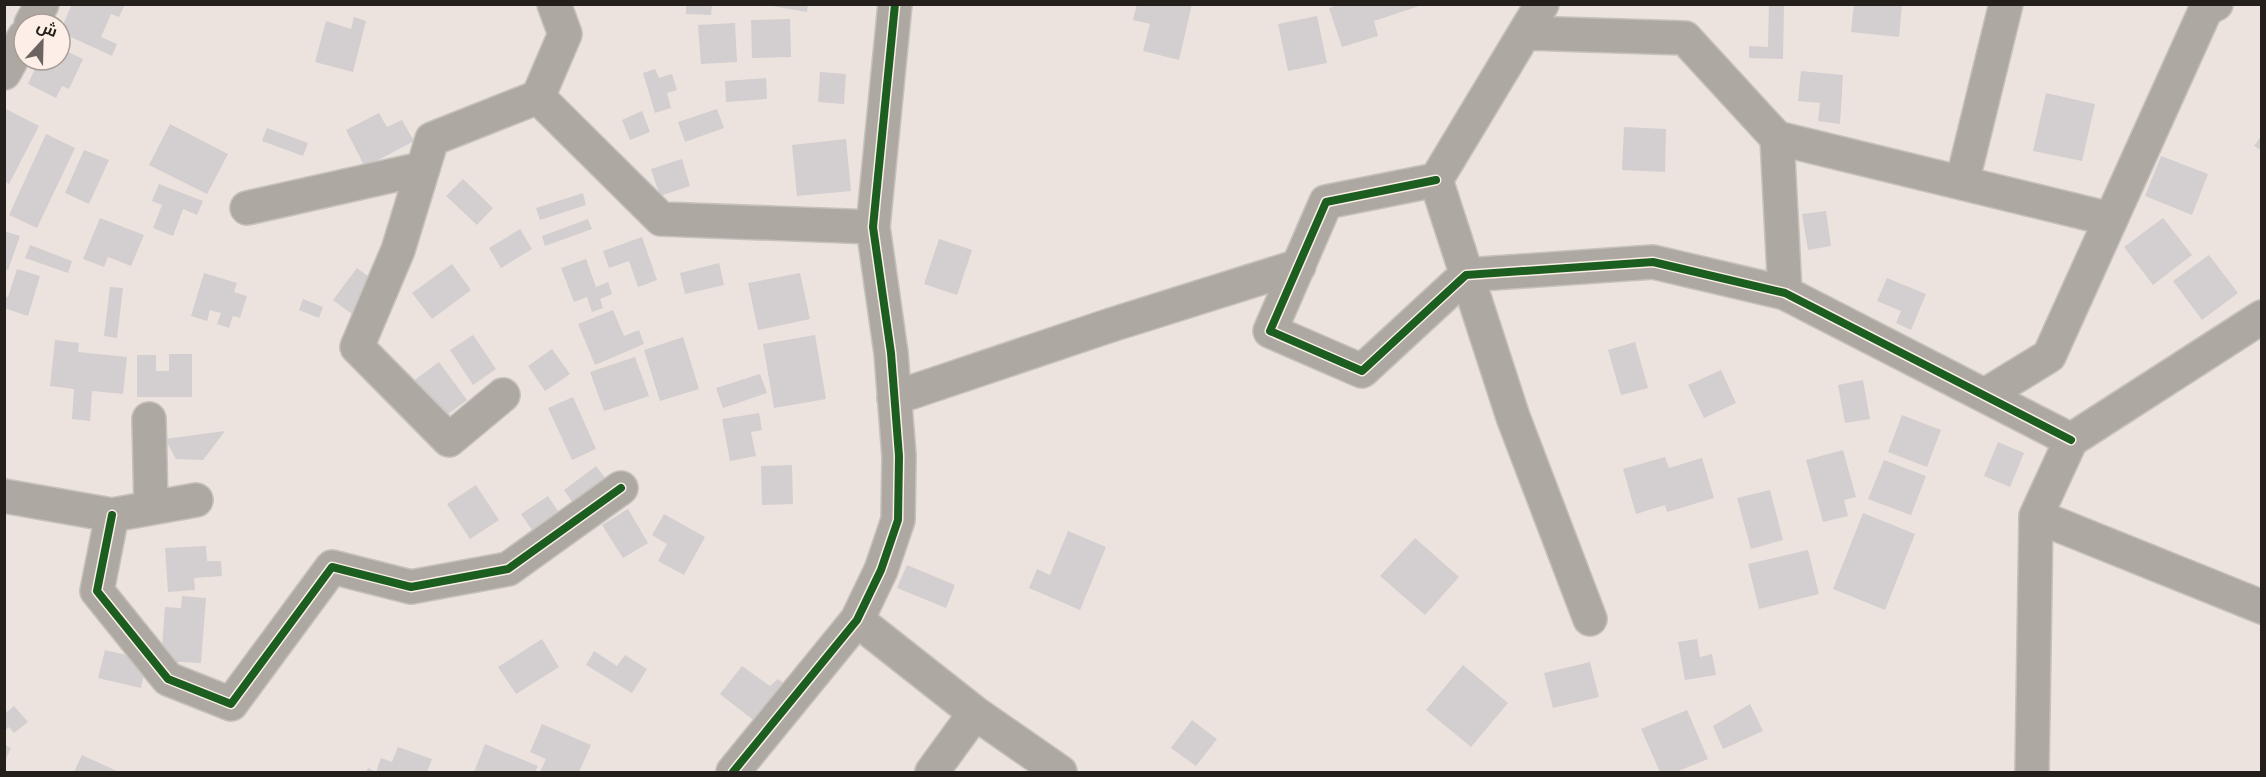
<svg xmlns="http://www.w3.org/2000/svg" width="2266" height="777" font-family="'Archivo Narrow',Cairo,sans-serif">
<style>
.building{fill:#d3cecf}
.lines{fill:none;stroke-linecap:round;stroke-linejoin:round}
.street-casing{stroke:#c7c1bc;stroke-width:36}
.street{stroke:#ada9a2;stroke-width:33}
.cycleway-casing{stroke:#fdefe8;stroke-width:11}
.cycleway{stroke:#1b5e20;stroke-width:8}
</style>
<rect width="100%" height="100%" fill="#ece3de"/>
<path class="building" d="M 72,4 L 125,4 L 119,17 L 111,14 L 101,37 L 117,44 L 112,56 L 60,32 Z
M 686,4 L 712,4 L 711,15 L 686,14 Z
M 761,4 L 808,4 L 807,12 Z
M 1137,4 L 1192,4 L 1179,60 L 1143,51 L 1150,24 L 1133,20 Z
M 1340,4 L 1419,4 L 1419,6 L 1374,21 L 1378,36 L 1342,47 L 1329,8 Z
M 1769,4 L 1784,4 L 1783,59 L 1749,58 L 1749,46 L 1768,47 Z
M 1854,4 L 1902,4 L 1899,37 L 1851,32 Z
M 1317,16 L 1327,63 L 1288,71 L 1278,24 Z
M 354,17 L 366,21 L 353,72 L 315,62 L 326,21 L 351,29 Z
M 790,19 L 791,57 L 752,58 L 751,20 Z
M 735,23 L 737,62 L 701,64 L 698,25 Z
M 60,48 L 83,59 L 69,89 L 62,86 L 56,98 L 28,84 L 39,60 L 60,60 Z
M 655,69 L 659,78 L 672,74 L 677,90 L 667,93 L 671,108 L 655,113 L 643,73 Z
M 1801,71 L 1843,75 L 1840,124 L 1818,121 L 1820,103 L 1798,101 Z
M 820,72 L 846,74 L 844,104 L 818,102 Z
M 766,78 L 767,99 L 726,102 L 725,81 Z
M 2046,93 L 2095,104 L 2082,161 L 2033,151 Z
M 4,108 L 39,126 L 9,184 L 4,181 Z
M 717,109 L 724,128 L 685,142 L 678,122 Z
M 642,111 L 650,132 L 630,140 L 622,120 Z
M 379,113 L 387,127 L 402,120 L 414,141 L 365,167 L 346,130 Z
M 170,124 L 228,154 L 207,194 L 149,165 Z
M 1624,127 L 1666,129 L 1665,172 L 1622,170 Z
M 267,128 L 308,143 L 303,156 L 262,141 Z
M 46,134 L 75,148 L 37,228 L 9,215 Z
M 2262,135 L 2262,151 L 2254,146 Z
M 846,139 L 851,191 L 797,196 L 792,145 Z
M 84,150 L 109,160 L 89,204 L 65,193 Z
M 2161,156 L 2208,174 L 2192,215 L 2145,196 Z
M 682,159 L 690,186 L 660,196 L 651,169 Z
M 463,179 L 493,208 L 477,225 L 446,196 Z
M 159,184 L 203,201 L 197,215 L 183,209 L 173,236 L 153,228 L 162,205 L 152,201 Z
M 583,193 L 586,205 L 540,220 L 536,208 Z
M 1826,211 L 1831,246 L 1808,250 L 1802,214 Z
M 100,218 L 144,235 L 131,266 L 108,257 L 104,267 L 83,259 Z
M 2163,218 L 2192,255 L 2153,285 L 2124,247 Z
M 588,219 L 592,229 L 545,246 L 542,236 Z
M 520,229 L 532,249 L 501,268 L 489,248 Z
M 4,231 L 20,236 L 8,270 L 4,269 Z
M 642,237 L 657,280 L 638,287 L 629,261 L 609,268 L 603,251 Z
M 939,239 L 972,250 L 957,295 L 924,284 Z
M 30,245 L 72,261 L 68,273 L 25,258 Z
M 2209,255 L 2238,293 L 2202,320 L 2173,281 Z
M 586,259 L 596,287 L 608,282 L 612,294 L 600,299 L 603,308 L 592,312 L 587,297 L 574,302 L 561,268 Z
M 719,263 L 724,285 L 685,294 L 680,273 Z
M 452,264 L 471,290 L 432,319 L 412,293 Z
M 357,268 L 377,283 L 352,314 L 333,300 Z
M 17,269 L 40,276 L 28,316 L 4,308 L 4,296 L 8,297 Z
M 204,273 L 237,283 L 234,292 L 247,296 L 240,318 L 233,316 L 229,328 L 217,324 L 221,313 L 210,310 L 207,321 L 191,316 Z
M 800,273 L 810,319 L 758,330 L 748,283 Z
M 1887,278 L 1926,294 L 1911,330 L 1896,323 L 1901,311 L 1877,301 Z
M 110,287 L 123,288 L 117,338 L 104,336 Z
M 303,299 L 323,307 L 319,318 L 299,310 Z
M 613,310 L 624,336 L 639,330 L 644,344 L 595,365 L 578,324 Z
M 473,335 L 496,369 L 473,385 L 450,350 Z
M 815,335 L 826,399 L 774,408 L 763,344 Z
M 683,337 L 699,389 L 660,401 L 644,350 Z
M 55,340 L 79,343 L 78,352 L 127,357 L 123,394 L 92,391 L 90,421 L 72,419 L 74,389 L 50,386 Z
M 1635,342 L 1648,388 L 1621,395 L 1608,350 Z
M 552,349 L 570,374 L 545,391 L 528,366 Z
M 169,354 L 192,354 L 192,397 L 137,397 L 137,355 L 156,355 L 156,371 L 169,371 Z
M 635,357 L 649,396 L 604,411 L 590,372 Z
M 439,362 L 467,400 L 440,420 L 412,382 Z
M 1721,370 L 1736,403 L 1704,418 L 1688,385 Z
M 760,374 L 767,393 L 723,408 L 716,388 Z
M 1863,380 L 1870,419 L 1845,423 L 1838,385 Z
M 573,397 L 596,449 L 572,460 L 548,408 Z
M 759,413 L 762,430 L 751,432 L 756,456 L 730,461 L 722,419 Z
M 1902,415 L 1941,430 L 1927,467 L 1888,452 Z
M 225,431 L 203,460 L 176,459 L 165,439 Z
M 1998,442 L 2024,453 L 2010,487 L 1984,476 Z
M 1843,450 L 1856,497 L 1844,500 L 1848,516 L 1823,522 L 1806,460 Z
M 1665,457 L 1669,468 L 1702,458 L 1714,498 L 1667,512 L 1665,505 L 1636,514 L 1623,469 Z
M 1884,460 L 1926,476 L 1911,515 L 1868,499 Z
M 792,465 L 793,504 L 762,505 L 761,466 Z
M 596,466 L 606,479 L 573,503 L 564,490 Z
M 476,485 L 499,520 L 470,539 L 447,504 Z
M 1770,490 L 1783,540 L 1751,549 L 1737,498 Z
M 548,496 L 558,511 L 532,530 L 521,514 Z
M 628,509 L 648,543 L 623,558 L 602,525 Z
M 1863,513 L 1915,534 L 1885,610 L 1833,589 Z
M 664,514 L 705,537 L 684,575 L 658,561 L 667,544 L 652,535 Z
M 1068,531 L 1106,547 L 1080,610 L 1029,588 L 1037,569 L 1050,575 Z
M 1415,538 L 1459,577 L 1425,615 L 1380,576 Z
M 206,546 L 207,561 L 221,561 L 222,576 L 194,578 L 195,590 L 168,592 L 165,548 Z
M 1808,550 L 1819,594 L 1759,609 L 1748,564 Z
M 907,565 L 955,585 L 946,608 L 897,588 Z
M 182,596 L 206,598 L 201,663 L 161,661 L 165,607 L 181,608 Z
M 542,639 L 559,667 L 516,694 L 498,667 Z
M 1697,639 L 1700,657 L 1712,654 L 1716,675 L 1685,680 L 1678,642 Z
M 105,650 L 147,660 L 141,688 L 98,678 Z
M 594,651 L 617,666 L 625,655 L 647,669 L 632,693 L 586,665 Z
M 1590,662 L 1599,697 L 1553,708 L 1544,673 Z
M 1463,665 L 1508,703 L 1471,747 L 1426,710 Z
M 742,666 L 770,686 L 778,679 L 788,686 L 757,723 L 720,694 Z
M 1750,704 L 1763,731 L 1723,749 L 1713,726 Z
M 14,706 L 28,722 L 14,733 L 9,727 L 4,731 L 4,709 L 7,712 Z
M 1687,710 L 1708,759 L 1676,772 L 1660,772 L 1641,729 Z
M 1192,720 L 1217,739 L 1196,766 L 1171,748 Z
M 542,724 L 591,745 L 579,772 L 540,772 L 546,759 L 530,752 Z
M 485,744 L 538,766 L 535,772 L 474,772 Z
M 5,745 L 11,748 L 5,761 Z
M 398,747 L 432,759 L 427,772 L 366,772 L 368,768 L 376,772 L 381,758 L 392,762 Z
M 82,755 L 119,772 L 74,772 Z"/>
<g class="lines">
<g class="street-casing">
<path id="street" d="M 1542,4 L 1436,180 L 1513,417 L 1590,619
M 31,24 L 42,4
M 1525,33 L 1685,38 L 1777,138 L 1785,293
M 4,73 L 24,37
M 538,97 L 661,219 L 873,227
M 1777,138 L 2110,219
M 1436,180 L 1326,202 L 1270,331 L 1362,371 L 1466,275 L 1653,262 L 1785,293 L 2071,440
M 1962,183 L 2006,4
M 247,208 L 421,169
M 503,395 L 449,440 L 357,347 L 398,250 L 432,139 L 538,97 L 565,34 L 554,4
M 1985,395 L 2049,356 L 2206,9 L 2216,4
M 894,398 L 1111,325 L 1299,266
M 149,419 L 151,508
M 4,496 L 112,515 L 196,500
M 112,515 L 97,591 L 168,679 L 231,704 L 332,567 L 411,587 L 508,569 L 621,488
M 2036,516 L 2262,607
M 857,620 L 975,713 L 1060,772
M 733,772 L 857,620 L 881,570 L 898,520 L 899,456 L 891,353 L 873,227 L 895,4
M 932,772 L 975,713
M 2032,772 L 2036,516 L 2071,440 L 2262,317"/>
</g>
<use href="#street" class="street"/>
<g class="cycleway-casing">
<path id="cycleway" d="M 1436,180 L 1326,202 L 1270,331 L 1362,371 L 1466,275 L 1653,262 L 1785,293 L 2071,440
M 112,515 L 97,591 L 168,679 L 231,704 L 332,567 L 411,587 L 508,569 L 621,488
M 733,772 L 857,620 L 881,570 L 898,520 L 899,456 L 891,353 L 873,227 L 895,4"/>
</g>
<use href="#cycleway" class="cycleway"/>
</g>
<rect width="2266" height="777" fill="none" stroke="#251f1c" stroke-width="12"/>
<g transform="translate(42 42) rotate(22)"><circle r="28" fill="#fdefe8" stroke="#a79c96" stroke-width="1.5"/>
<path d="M0-4.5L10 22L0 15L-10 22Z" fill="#6b6460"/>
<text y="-9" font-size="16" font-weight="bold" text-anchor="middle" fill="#251f1c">ش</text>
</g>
</svg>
